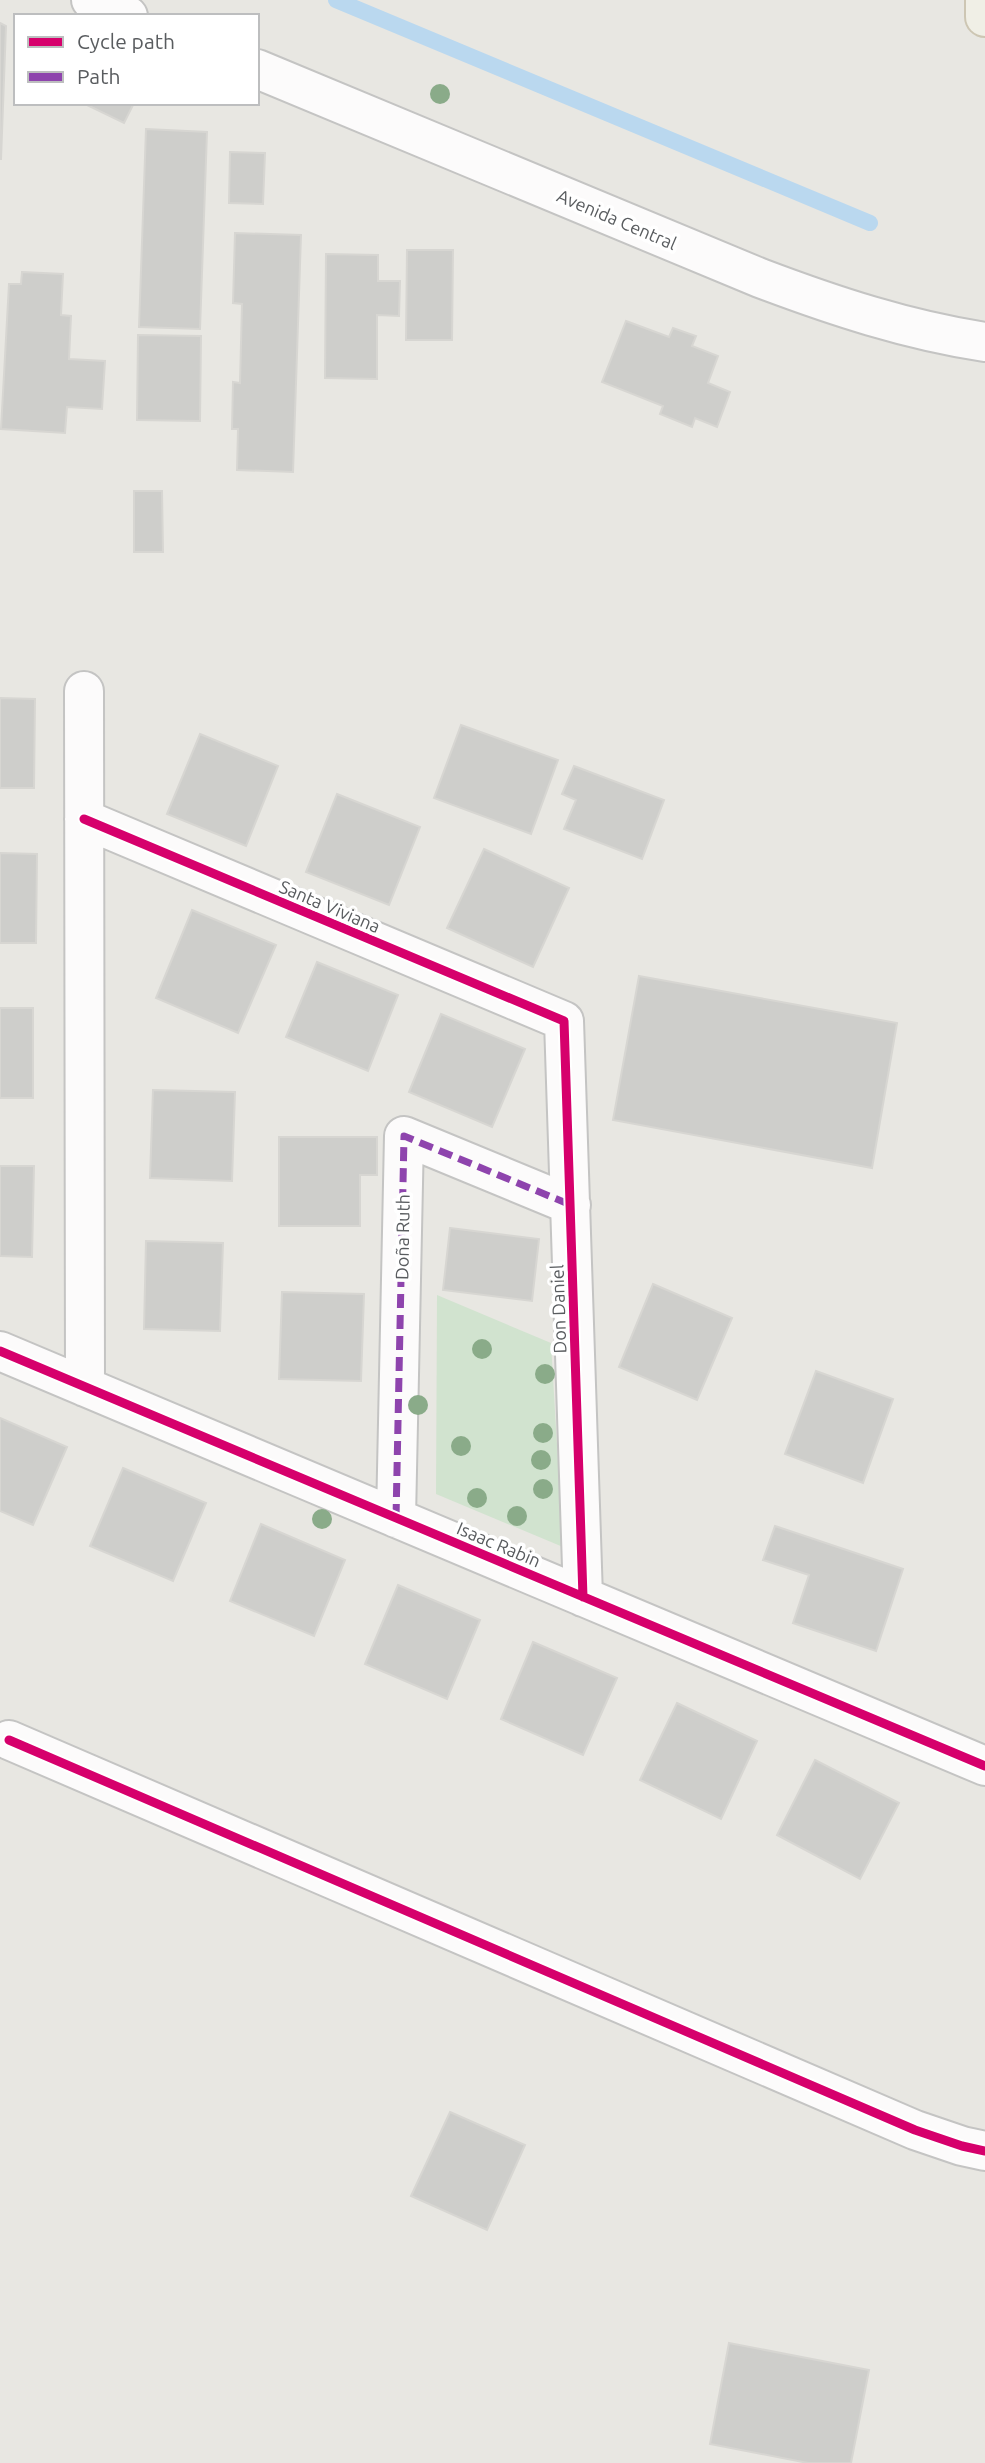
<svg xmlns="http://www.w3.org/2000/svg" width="985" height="2463" font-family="Ubuntu,sans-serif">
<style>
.green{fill:#d1e3cf}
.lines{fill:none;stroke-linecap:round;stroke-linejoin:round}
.stream{stroke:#bad8ef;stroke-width:16}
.building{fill:#cececb;stroke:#d7d6d2;stroke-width:2}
.minor-casing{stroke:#c4c4c3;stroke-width:42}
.major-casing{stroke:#cdc6b3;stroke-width:42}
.minor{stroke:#fcfbfb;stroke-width:38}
.major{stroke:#f0efe6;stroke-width:38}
.quiet{stroke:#8e44ad;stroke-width:7;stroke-dasharray:14 7;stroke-linecap:butt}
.cycleway-casing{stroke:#fff;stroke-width:13}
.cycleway{stroke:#d6006c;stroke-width:9}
.tree{fill:#8aab89}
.labels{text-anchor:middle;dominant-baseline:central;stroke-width:7;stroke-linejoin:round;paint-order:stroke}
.street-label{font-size:18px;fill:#595c5f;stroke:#fff}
</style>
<rect width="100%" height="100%" fill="#e8e7e2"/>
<path class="green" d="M 437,1295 L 551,1343 L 563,1547 L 436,1494 Z"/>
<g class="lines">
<path class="stream" d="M 336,0 L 870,223"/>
</g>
<path class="building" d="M 0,23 L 6,26 L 1,159 L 0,159 Z
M 83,103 L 134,103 L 124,123 Z
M 146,129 L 207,132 L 200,329 L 139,327 Z
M 230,152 L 265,153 L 263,204 L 229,203 Z
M 235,233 L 301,235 L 293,472 L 237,470 L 238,429 L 232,429 L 233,382 L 240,383 L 242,304 L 233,303 Z
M 407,250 L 453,250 L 452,340 L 406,340 Z
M 326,254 L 378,255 L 378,281 L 400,281 L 399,316 L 377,315 L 377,379 L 325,378 Z
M 22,272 L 63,274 L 61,315 L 71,316 L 69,359 L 105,361 L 102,409 L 67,407 L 65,433 L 1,429 L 9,284 L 21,284 Z
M 626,321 L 669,337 L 673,328 L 696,336 L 692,346 L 718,356 L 708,383 L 730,392 L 717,427 L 695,418 L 692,427 L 660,414 L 663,406 L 602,382 Z
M 138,335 L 201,336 L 200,421 L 137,420 Z
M 134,491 L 162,491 L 163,552 L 134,552 Z
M 0,698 L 35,699 L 34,788 L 0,788 Z
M 461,725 L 558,760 L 531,834 L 434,798 Z
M 200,734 L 278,766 L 246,846 L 167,814 Z
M 574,766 L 664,800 L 642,859 L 564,829 L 576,800 L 562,794 Z
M 337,794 L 420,827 L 389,905 L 306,872 Z
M 484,849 L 569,888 L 533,967 L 447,928 Z
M 0,853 L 37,854 L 36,943 L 0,943 Z
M 192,910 L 276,945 L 238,1033 L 156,998 Z
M 317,962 L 398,995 L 368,1071 L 286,1037 Z
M 639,976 L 897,1023 L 872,1168 L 613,1120 Z
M 0,1008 L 33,1008 L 33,1098 L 0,1098 Z
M 441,1014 L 525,1049 L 492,1127 L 409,1092 Z
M 153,1090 L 235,1092 L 232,1181 L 150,1178 Z
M 279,1137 L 377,1137 L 377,1175 L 360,1175 L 360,1226 L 279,1226 Z
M 0,1166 L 34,1166 L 32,1257 L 0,1256 Z
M 450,1228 L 539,1239 L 532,1301 L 443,1290 Z
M 146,1241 L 223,1243 L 220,1331 L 144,1329 Z
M 653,1284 L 732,1318 L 697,1400 L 619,1367 Z
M 282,1292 L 364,1294 L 361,1381 L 279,1379 Z
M 816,1371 L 893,1399 L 863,1483 L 785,1454 Z
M 0,1418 L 67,1447 L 33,1525 L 0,1511 Z
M 123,1468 L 206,1503 L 173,1581 L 90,1546 Z
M 261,1524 L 345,1560 L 314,1636 L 230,1601 Z
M 775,1526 L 903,1569 L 876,1651 L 793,1623 L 809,1575 L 763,1560 Z
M 398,1585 L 480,1620 L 447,1699 L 365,1664 Z
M 533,1642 L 617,1678 L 583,1755 L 501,1719 Z
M 677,1703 L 757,1741 L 721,1819 L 640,1780 Z
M 815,1760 L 899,1803 L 860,1879 L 777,1835 Z
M 450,2112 L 525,2145 L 487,2230 L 411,2196 Z
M 729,2343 L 869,2370 L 851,2463 L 808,2463 L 710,2444 Z"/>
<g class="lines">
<g class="minor-casing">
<path id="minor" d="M 91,0 L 128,16
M 257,69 L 760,278 C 834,306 907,330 985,342
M 84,691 L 85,1387
M 84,819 L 564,1021 L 583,1597
M 0,1351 L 985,1766
M 396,1518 L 404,1136 L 571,1205
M 9,1740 L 915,2130 L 962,2146 L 985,2151"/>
</g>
<g class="major-casing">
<path id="major" d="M 985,0 L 985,17"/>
</g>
<use href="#minor" class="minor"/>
<use href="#major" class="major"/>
<path class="quiet" d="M 396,1518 L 404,1136 L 571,1205"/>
<g class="cycleway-casing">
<path id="cycleway" d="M 84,819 L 564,1021 L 583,1597
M 0,1351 L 985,1766
M 9,1740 L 915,2130 L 962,2146 L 985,2151"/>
</g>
<use href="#cycleway" class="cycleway"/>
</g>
<g class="tree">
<circle cx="440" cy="94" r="10"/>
<circle cx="482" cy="1349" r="10"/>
<circle cx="545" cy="1374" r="10"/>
<circle cx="418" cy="1405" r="10"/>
<circle cx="543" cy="1433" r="10"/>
<circle cx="461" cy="1446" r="10"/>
<circle cx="541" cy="1460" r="10"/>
<circle cx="543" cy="1489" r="10"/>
<circle cx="477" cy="1498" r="10"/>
<circle cx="517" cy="1516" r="10"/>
<circle cx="322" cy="1519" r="10"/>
</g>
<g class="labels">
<g class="street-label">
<text transform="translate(617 219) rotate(23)">Avenida Central</text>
<text transform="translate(330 906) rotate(23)">Santa Viviana</text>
<text transform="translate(402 1237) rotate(-89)">Doña Ruth</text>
<text transform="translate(558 1309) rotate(-92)">Don Daniel</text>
<text transform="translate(499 1544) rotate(23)">Isaac Rabin</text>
</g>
</g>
<rect x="14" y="14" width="245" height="91" fill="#ffffff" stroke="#bdbebf" stroke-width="2"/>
<rect x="28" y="37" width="35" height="10" fill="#d6006c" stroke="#bdbebf" stroke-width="2"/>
<text x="77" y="49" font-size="21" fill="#595c5f">Cycle path</text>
<rect x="28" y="72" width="35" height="10" fill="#8e44ad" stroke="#bdbebf" stroke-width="2"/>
<text x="77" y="84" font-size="21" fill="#595c5f">Path</text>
</svg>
